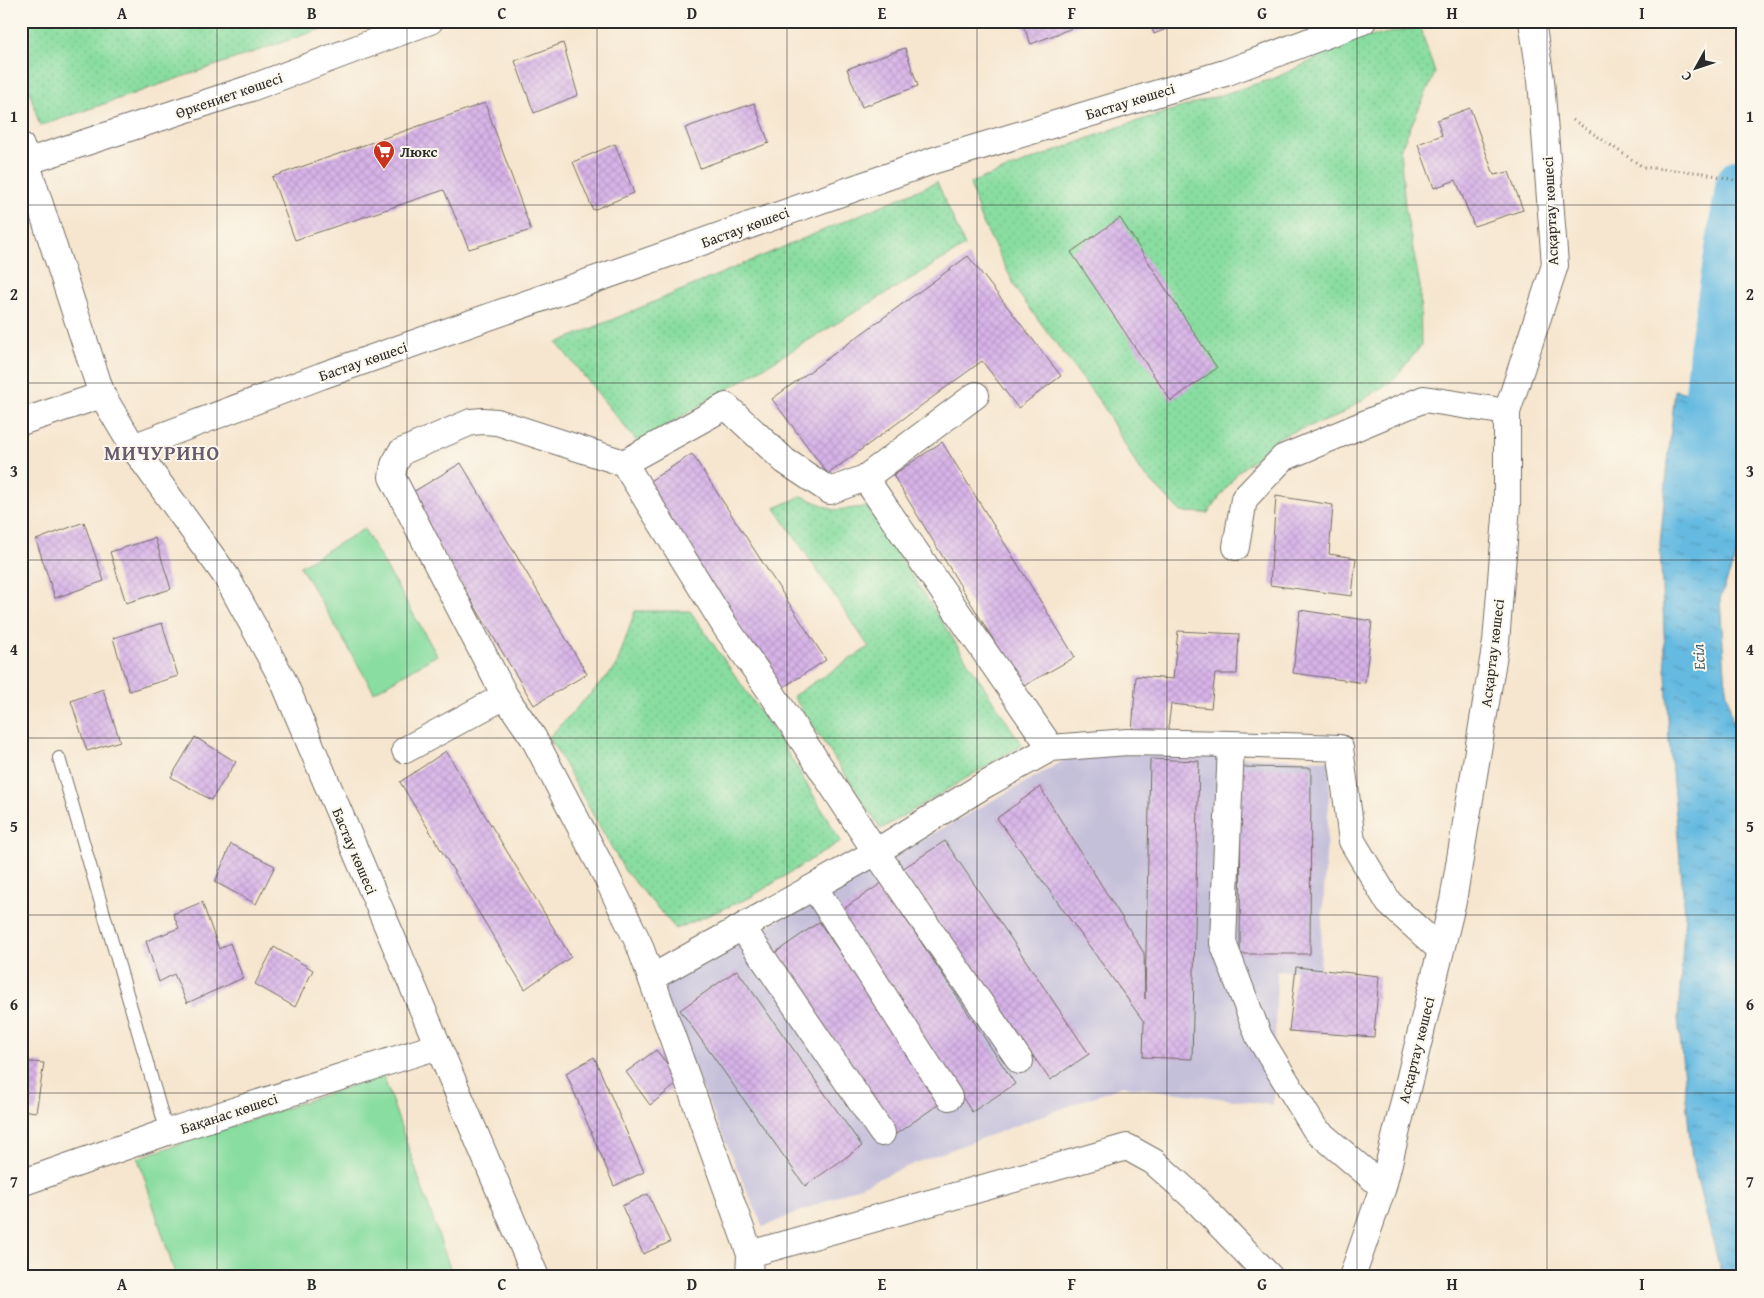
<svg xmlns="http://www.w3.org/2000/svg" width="1764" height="1298" font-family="'Gentium Book Plus',serif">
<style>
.industrial{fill:#c5c0da}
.grass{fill:url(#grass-dots);stroke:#5a8466}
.green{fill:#89dda0;stroke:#5a8466}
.water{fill:url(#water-ripples);stroke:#487286}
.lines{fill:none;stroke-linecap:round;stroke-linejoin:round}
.river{stroke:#65bae1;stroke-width:55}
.building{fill:url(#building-cross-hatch)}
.lane-casing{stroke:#726c64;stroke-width:14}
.street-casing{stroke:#726c64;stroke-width:28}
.path{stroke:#726c64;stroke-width:3;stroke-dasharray:1 4;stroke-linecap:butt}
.lane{stroke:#fff;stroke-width:12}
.street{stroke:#fff;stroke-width:26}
.grid{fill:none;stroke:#2b2b2b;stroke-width:1;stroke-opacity:0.55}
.labels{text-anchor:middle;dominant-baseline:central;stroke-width:4;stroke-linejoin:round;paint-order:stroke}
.street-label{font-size:15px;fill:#2b2b2b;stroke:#fbf7ec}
.poi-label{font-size:15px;font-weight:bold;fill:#2b2b2b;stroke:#fbf7ec;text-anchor:start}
.water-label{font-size:16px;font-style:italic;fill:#3f5d6b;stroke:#fbf7ec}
.district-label{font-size:20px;font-weight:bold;letter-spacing:1px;fill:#675b6d;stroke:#fbf7ec}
.neatline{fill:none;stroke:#2b2b2b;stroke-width:2}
.grid-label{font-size:16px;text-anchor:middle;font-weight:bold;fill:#2b2b2b}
</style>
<defs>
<pattern id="grass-dots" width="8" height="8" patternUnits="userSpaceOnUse" patternTransform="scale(1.25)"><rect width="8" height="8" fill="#89dda0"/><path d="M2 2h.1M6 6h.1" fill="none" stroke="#76be8a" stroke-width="1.8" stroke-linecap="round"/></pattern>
<pattern id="water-ripples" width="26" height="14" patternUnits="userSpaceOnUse" patternTransform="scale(1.25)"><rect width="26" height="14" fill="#65bae1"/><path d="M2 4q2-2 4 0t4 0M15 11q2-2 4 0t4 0" fill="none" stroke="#5397b7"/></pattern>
<pattern id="building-cross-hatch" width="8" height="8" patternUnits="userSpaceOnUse" patternTransform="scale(1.25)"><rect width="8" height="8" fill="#d7b3e8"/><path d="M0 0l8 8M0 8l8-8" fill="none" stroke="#b99ac7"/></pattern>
</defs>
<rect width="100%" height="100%" fill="#fbf7ec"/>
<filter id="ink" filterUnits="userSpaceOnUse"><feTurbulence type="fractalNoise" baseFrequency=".02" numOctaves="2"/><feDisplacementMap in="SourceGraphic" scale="10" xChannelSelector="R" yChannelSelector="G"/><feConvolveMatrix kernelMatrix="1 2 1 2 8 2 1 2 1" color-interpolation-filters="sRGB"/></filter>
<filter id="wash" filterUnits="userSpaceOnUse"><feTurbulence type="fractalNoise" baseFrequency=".0096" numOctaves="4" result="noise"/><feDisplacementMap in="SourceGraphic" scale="20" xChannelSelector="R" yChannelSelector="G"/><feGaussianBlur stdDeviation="1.12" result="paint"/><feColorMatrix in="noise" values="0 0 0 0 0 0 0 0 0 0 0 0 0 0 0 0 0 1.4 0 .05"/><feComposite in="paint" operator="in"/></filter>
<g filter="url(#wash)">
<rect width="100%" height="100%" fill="#f6e6cf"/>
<path class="industrial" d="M 1079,752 L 1331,760 L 1320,969 L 1277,971 L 1273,1105 L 1123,1086 L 918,1162 L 763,1227 L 658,988 Z"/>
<path class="grass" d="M 21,21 L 344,21 L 40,126 L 21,63 Z
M 1420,27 L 1435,73 L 1400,150 L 1405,207 L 1420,286 L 1421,346 L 1392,381 L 1336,417 L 1281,436 L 1238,472 L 1208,513 L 1181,512 L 1139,469 L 1103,406 L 1019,294 L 980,217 L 970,183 L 1119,127 L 1275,78 L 1358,39 Z
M 937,182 L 965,246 L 638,443 L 557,343 Z
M 802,496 L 834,510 L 867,507 L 1022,745 L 881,829 L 793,696 L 869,647 L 775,508 Z
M 635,611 L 690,611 L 778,737 L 841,841 L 751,897 L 676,929 L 625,871 L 549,737 L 616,667 Z"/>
<path class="green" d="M 364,529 L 437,655 L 374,692 L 300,566 Z
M 383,1075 L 453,1277 L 176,1277 L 138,1158 Z"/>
<path class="water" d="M 1675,390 L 1743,407 L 1743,537 L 1720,599 L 1726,688 L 1743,775 L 1743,1277 L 1722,1277 L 1692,1159 L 1678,1018 L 1685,914 L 1669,739 L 1660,544 Z"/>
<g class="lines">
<path class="river" d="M 1705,475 L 1717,347 L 1743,185"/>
</g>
<g id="blocks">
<path class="building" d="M 1021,21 L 1090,21 L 1031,44 Z
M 1149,21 L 1186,21 L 1154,34 Z
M 563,43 L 578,95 L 534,113 L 515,61 Z
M 905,48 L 918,86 L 862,107 L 847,69 Z
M 485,103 L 531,230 L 469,249 L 444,190 L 295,240 L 272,177 Z
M 754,103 L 769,143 L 700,168 L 685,128 Z
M 1470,108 L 1494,175 L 1509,172 L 1523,210 L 1474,226 L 1456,180 L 1434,188 L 1418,144 L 1442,135 L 1437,120 Z
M 615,144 L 634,193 L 593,210 L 573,162 Z
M 1120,218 L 1217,368 L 1171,401 L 1071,252 Z
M 968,256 L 1061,376 L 1018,408 L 982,361 L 828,474 L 772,399 Z
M 942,442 L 1075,657 L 1022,687 L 893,475 Z
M 692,454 L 826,660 L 779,690 L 645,484 Z
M 461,463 L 587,674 L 534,705 L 408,495 Z
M 1276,496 L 1333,505 L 1329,554 L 1356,558 L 1352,596 L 1270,585 Z
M 84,522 L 104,581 L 55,598 L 36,540 Z
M 155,538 L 171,589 L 126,603 L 110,552 Z
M 1300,610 L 1372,621 L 1365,683 L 1293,673 Z
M 162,623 L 178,676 L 129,691 L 113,638 Z
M 1178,631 L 1239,634 L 1237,674 L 1215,674 L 1211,708 L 1171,704 L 1167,737 L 1132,733 L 1136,676 L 1173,679 Z
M 103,689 L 120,741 L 87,751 L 71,701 Z
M 195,737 L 236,762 L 211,800 L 171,777 Z
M 446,751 L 571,957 L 525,989 L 400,782 Z
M 1150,759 L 1199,761 L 1192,1059 L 1143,1057 L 1144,1022 L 997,818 L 1040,787 L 1144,953 L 1145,999 Z
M 1241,767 L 1311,768 L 1310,954 L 1240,954 Z
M 945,841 L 1089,1054 L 1050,1080 L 902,869 Z
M 231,844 L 275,866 L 256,904 L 215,882 Z
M 882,883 L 1015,1084 L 972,1112 L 840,911 Z
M 202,902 L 219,949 L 230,943 L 243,978 L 187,1003 L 174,974 L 159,982 L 146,941 L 179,928 L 173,914 Z
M 819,922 L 942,1102 L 896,1134 L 772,955 Z
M 274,947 L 313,970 L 295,1007 L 255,984 Z
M 1296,967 L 1379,976 L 1374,1037 L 1289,1031 Z
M 737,970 L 862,1146 L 805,1186 L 680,1010 Z
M 656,1050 L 681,1081 L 650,1105 L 626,1072 Z
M 594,1057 L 644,1172 L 614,1186 L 566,1073 Z
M 21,1061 L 44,1063 L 36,1112 L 21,1110 Z
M 648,1194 L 670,1242 L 643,1254 L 622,1206 Z"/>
</g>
</g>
<g filter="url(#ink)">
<use href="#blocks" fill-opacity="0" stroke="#726c64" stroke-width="1"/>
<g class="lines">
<g class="lane-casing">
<path id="lane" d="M 59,758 L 167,1132"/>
</g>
<g class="street-casing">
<path id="street" d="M 21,146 L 102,395 L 133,447 L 226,576 L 283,680 L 536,1277
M 26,162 L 251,88 L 430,21
M 976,395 L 865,478 L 1051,748 L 1127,742 L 1231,744
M 21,422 L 102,395
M 133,447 L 321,376 L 935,160 L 1225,73 L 1363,21
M 624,463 L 726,406 L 785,461 L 830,491 L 865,478
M 1236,547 L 1244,499 L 1283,458 L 1424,399 L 1507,412
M 405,750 L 505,696
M 814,887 L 949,1097
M 742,927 L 882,1133
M 651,978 L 876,852 L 771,692 L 725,626 L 624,463 L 497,422 L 483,421 L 471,422 L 401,452 L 394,465 L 392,477 L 505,696 L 533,737 L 605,874 L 639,944 L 750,1254
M 1020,1061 L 876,852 L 981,787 L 1051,748
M 21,1183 L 167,1132 L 438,1046
M 1383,1187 L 1315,1129 L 1259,1037 L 1223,943 L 1231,744 L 1340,748 L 1352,841 L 1389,903 L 1441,950
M 749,1277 L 750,1254 L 1127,1147 L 1154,1162 L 1192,1196 L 1270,1277
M 1352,1277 L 1383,1187 L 1453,901 L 1496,642 L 1507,505 L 1507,412 L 1555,265 L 1541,80 L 1532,21"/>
</g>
<path class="path" d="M 1573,120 L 1643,167 L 1704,173 L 1743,182"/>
<use href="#lane" class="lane"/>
<use href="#street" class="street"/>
</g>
</g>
<path class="grid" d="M 217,21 L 217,1277M 407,21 L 407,1277M 597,21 L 597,1277M 787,21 L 787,1277M 977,21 L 977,1277M 1167,21 L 1167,1277M 1357,21 L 1357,1277M 1547,21 L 1547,1277M 21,205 L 1743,205M 21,383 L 1743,383M 21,560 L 1743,560M 21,738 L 1743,738M 21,915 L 1743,915M 21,1093 L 1743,1093"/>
<defs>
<g id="supermarket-pin" transform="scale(1.125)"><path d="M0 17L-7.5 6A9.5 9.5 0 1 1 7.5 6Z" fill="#c8321e" stroke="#fbf7ec"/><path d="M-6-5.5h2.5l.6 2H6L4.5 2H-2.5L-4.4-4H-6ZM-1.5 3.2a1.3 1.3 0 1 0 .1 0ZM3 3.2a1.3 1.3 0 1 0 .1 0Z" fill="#fff"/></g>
</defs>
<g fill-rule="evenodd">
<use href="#supermarket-pin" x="384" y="151"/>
</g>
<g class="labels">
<g class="street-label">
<text transform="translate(229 95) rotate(-19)">Өркениет көшесі</text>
<text transform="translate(1130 101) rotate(-17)">Бастау көшесі</text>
<text transform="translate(1550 211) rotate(-93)">Асқартау көшесі</text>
<text transform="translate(745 227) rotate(-20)">Бастау көшесі</text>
<text transform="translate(363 361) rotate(-19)">Бастау көшесі</text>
<text transform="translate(1492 653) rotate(-83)">Асқартау көшесі</text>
<text transform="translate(355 851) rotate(67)">Бастау көшесі</text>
<text transform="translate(1416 1050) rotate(-76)">Асқартау көшесі</text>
<text transform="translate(229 1113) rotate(-18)">Бақанас көшесі</text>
</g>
<g class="poi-label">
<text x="400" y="151">Люкс</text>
</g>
<g class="water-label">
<text transform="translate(1698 657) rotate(-94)">Есіл</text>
</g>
<g class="district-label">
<text x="162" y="452">МИЧУРИНО</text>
</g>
</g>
<rect width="1764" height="1298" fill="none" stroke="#fbf7ec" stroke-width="55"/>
<g transform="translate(1696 68) rotate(230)" stroke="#fbf7ec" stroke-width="4" paint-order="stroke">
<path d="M0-4L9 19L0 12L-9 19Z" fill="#2b2b2b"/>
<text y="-8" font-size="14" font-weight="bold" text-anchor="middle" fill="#2b2b2b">С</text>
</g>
<rect x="28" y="28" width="1708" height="1242" class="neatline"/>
<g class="grid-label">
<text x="122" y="19">A</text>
<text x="312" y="19">B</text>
<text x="502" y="19">C</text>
<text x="692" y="19">D</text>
<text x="882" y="19">E</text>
<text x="1072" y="19">F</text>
<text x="1262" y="19">G</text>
<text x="1452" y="19">H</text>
<text x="1642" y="19">I</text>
<text x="14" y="122">1</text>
<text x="1750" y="122">1</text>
<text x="14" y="300">2</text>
<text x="1750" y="300">2</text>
<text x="14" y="477">3</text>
<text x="1750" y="477">3</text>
<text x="14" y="655">4</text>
<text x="1750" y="655">4</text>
<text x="14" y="832">5</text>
<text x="1750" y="832">5</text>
<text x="14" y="1010">6</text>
<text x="1750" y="1010">6</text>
<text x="14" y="1187">7</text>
<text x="1750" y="1187">7</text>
<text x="122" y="1290">A</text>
<text x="312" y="1290">B</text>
<text x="502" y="1290">C</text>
<text x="692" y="1290">D</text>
<text x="882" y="1290">E</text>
<text x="1072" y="1290">F</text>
<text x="1262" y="1290">G</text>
<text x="1452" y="1290">H</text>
<text x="1642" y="1290">I</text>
</g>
</svg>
